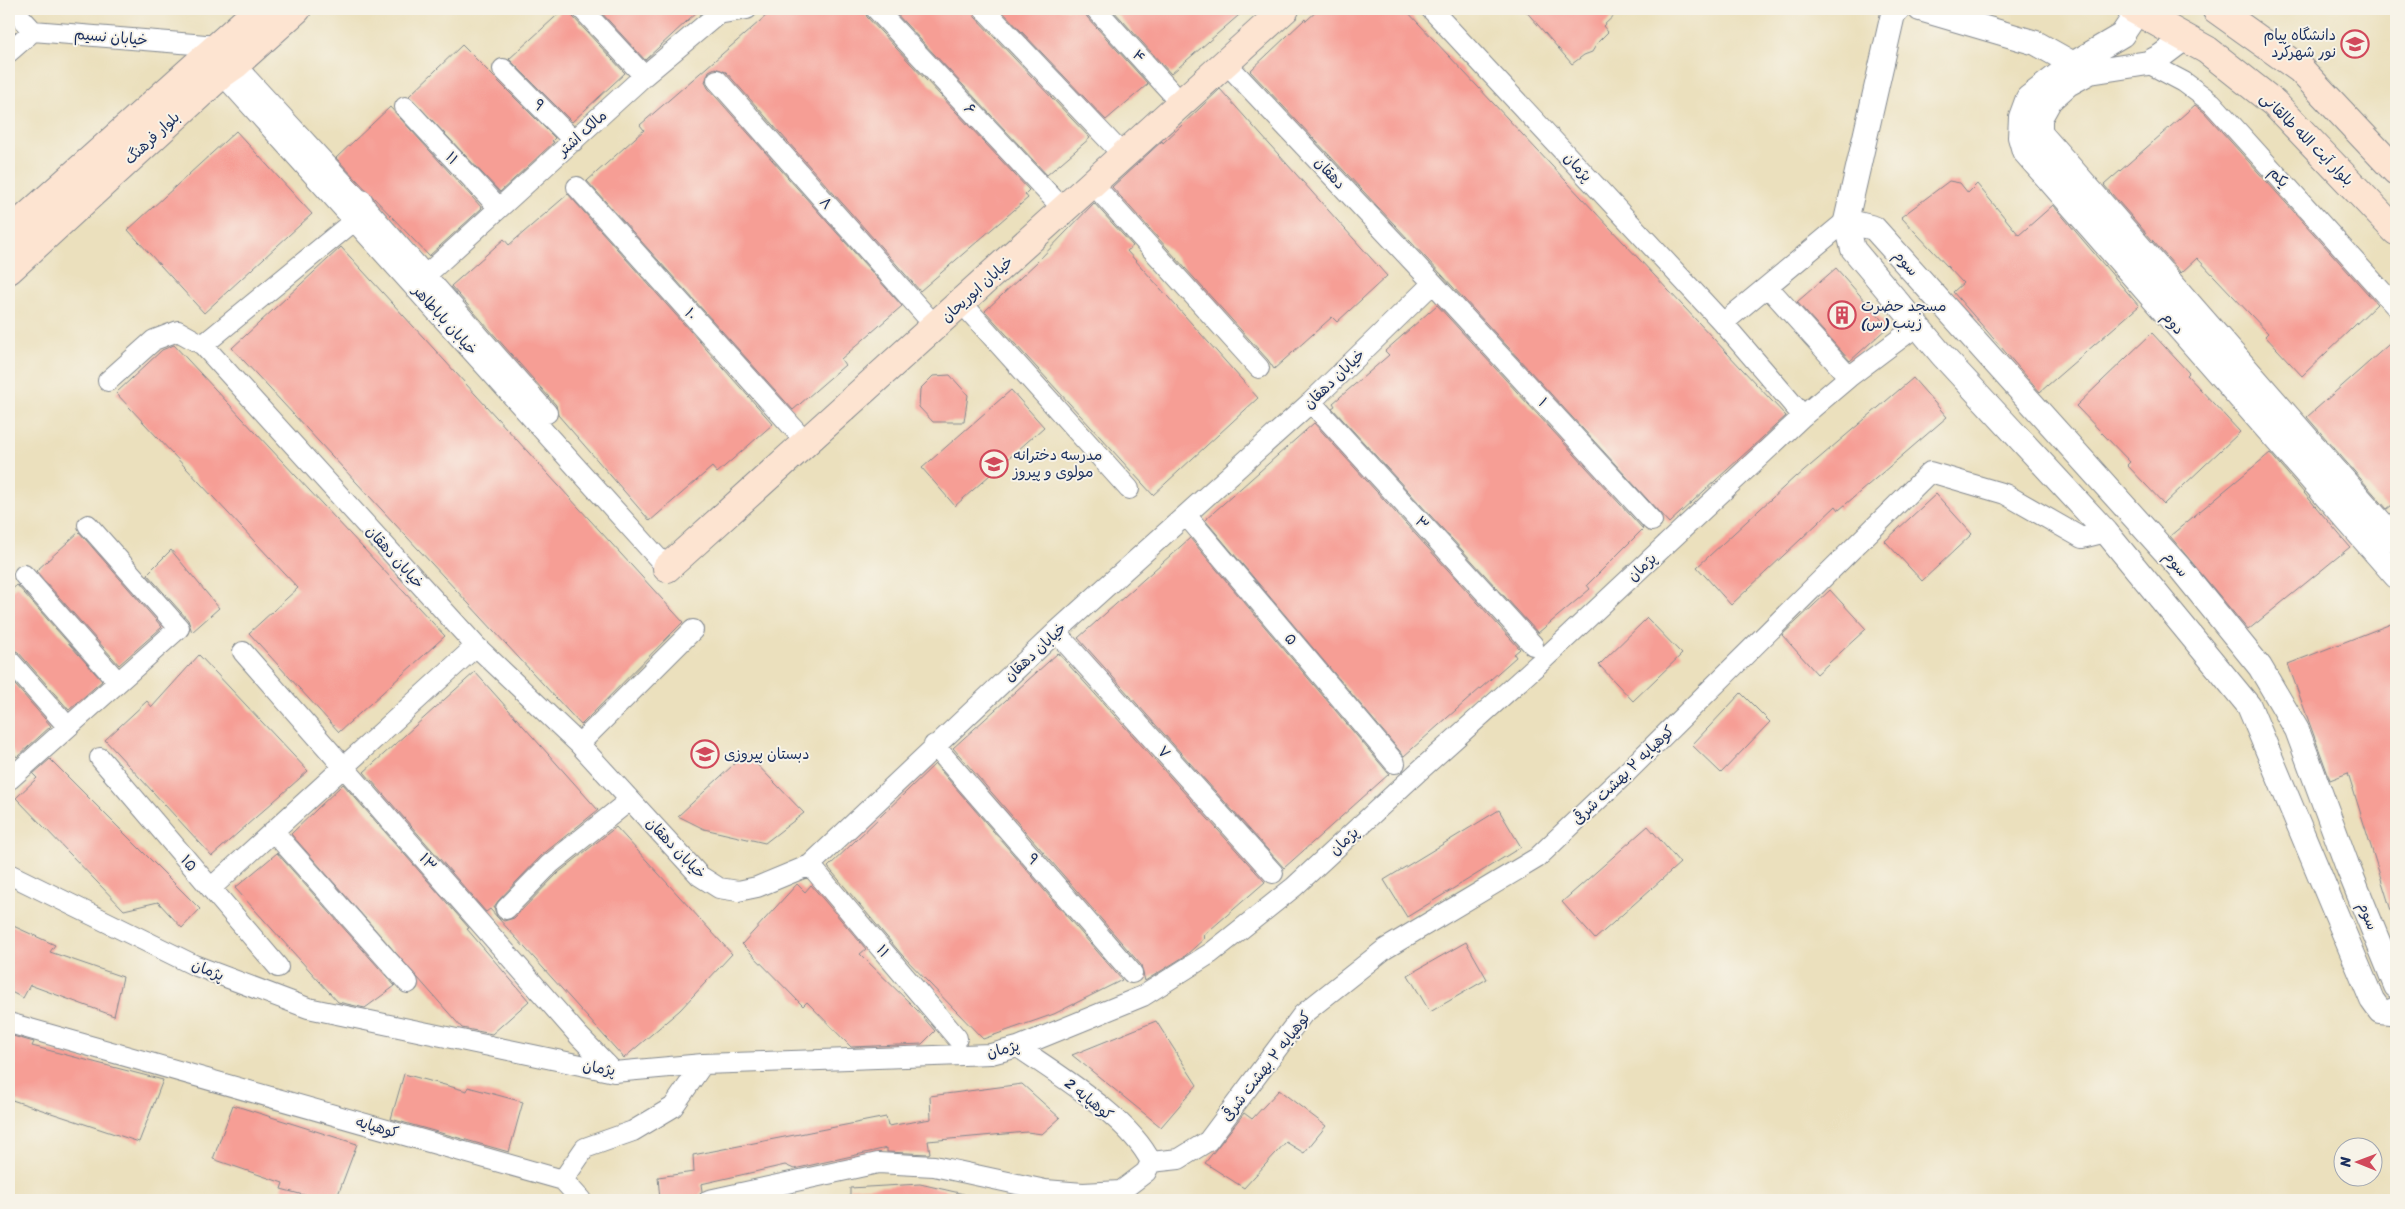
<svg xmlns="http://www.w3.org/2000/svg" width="2405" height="1209" font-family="Sriracha,'Playpen Sans Arabic',sans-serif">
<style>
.building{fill:#f69e95}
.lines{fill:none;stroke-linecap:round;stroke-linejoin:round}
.minor-casing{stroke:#83888e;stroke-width:22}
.tertiary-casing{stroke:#83888e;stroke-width:26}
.secondary-casing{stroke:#83888e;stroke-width:30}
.minor{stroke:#fff;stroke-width:20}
.tertiary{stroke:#fff;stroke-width:24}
.secondary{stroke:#fde4d1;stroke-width:28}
.labels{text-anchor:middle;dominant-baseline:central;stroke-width:4;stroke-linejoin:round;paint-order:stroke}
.poi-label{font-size:15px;fill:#1b2f5e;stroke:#f7f3e8;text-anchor:start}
.street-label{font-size:15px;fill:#1b2f5e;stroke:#f7f3e8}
</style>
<rect width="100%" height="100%" fill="#f7f3e8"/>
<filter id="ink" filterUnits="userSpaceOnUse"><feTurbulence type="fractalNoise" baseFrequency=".02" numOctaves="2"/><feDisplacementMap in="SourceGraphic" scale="10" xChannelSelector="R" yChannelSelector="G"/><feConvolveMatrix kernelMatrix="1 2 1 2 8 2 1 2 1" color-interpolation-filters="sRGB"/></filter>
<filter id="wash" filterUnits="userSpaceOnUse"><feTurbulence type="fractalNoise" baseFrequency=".0096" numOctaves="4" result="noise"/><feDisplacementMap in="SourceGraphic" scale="20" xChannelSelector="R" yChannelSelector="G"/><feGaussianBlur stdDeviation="1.12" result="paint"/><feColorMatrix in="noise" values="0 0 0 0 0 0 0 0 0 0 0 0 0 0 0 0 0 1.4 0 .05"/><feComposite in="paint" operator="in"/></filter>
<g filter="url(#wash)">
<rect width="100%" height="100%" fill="#ebe0bd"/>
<g id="blocks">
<path class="building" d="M 564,9 L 570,9 L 573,17 L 625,73 L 572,122 L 509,59 Z
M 598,9 L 700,9 L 645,60 Z
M 774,9 L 864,9 L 867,17 L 1029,190 L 1025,194 L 1028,198 L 920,291 L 726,72 L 715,68 L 709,71 L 705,82 L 708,88 L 902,306 L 841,359 L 845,365 L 793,410 L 587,181 L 644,130 L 640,125 Z
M 892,9 L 972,9 L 975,17 L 1090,138 L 1047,175 Z
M 1000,9 L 1084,9 L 1087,17 L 1148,84 L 1106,120 Z
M 1112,9 L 1246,9 L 1171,74 Z
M 1319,9 L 1405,9 L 1786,416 L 1669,523 L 1442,275 L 1250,71 L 1305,19 L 1306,21 Z
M 1524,9 L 1621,9 L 1603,26 L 1608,32 L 1598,42 L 1592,52 L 1584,55 L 1572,64 Z
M 462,45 L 555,138 L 552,141 L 554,142 L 500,192 L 409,96 Z
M 1220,89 L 1387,276 L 1337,322 L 1332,317 L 1274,369 L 1268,360 L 1112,187 L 1162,141 L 1163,143 Z
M 2195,105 L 2204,112 L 2377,304 L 2302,376 L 2265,336 L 2268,333 L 2197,258 L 2181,273 L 2104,185 Z
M 390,107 L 482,208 L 429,256 L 336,158 Z
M 236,131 L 312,214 L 204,313 L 128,230 Z
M 1949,181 L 1960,183 L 1968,193 L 1977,184 L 2019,235 L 2053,205 L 2139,306 L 2040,392 L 1953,292 L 1963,283 L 1901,217 Z
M 568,194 L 773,424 L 717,473 L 712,467 L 650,521 L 558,415 L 556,405 L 451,286 L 504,239 L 509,245 Z
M 1094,203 L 1133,246 L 1127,251 L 1258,398 L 1153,495 L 985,311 L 1038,261 Z
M 341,247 L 683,622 L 581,725 L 232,348 Z
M 1836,268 L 1888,327 L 1850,361 L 1797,302 Z
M 1437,305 L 1643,529 L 1587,585 L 1590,589 L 1538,633 L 1332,408 L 1335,406 L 1333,403 L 1389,355 L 1385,351 Z
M 2152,333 L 2189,373 L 2187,375 L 2240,432 L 2164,504 L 2127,465 L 2130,462 L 2076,406 Z
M 2396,338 L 2396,502 L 2387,509 L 2307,417 Z
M 174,345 L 445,636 L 339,732 L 249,633 L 298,588 L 116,393 L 162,350 Z
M 950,375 L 968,395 L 964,422 L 933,422 L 919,407 L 920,389 L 933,376 Z
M 1913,378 L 1947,417 L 1839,510 L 1836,506 L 1731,605 L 1697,567 L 1796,476 L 1797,477 Z
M 1011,390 L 1044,427 L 955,506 L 922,468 Z
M 1314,423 L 1520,649 L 1514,654 L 1516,657 L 1404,756 L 1205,520 Z
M 2270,453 L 2350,547 L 2248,630 L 2170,536 Z
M 1936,494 L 1972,534 L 1922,581 L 1885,541 Z
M 79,532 L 162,627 L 119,665 L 36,571 Z
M 1190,538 L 1389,774 L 1284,868 L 1078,638 Z
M 171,550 L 219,608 L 192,632 L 188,620 L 147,574 Z
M 17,585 L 102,681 L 69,710 L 18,652 L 9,648 L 9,592 Z
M 1830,590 L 1866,629 L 1817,674 L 1782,635 Z
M 1647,618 L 1682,654 L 1633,701 L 1599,665 Z
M 2396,622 L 2396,917 L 2393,917 L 2348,773 L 2330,780 L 2288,664 Z
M 1058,653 L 1265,882 L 1203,936 L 1205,938 L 1185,956 L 1145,981 L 1141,965 L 953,748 Z
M 199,655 L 308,771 L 212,856 L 105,740 L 147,701 L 152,707 Z
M 475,672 L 598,810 L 542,855 L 498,901 L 494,907 L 497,917 L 504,921 L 514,918 L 558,873 L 616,827 L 732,954 L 680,1010 L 624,1058 L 490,909 L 486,912 L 364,772 Z
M 9,678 L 51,726 L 17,757 L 9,747 Z
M 1741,693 L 1770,722 L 1721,773 L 1692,745 Z
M 746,753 L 804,813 L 765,843 L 704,829 L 678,816 Z
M 50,759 L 200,909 L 182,928 L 158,902 L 124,910 L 16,798 L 37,778 L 33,774 Z
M 935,764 L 1122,980 L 1054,1014 L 983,1039 L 902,955 L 828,867 Z
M 343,784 L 469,928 L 467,929 L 529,1001 L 492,1034 L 462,1028 L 291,834 Z
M 1499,810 L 1521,847 L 1407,917 L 1384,880 Z
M 1648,826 L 1680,863 L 1595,939 L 1562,902 Z
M 277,853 L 395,986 L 365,1008 L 338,1002 L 235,888 Z
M 797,884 L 805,892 L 811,885 L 866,949 L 860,954 L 917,1010 L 935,1031 L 922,1044 L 851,1047 L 807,1002 L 803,1006 L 742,944 Z
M 9,924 L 55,945 L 50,952 L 123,977 L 114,1016 L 30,985 L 23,998 L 9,991 Z
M 1466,942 L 1487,979 L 1430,1012 L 1408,975 Z
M 1156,1021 L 1197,1085 L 1161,1127 L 1072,1055 Z
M 9,1035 L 34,1042 L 32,1046 L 163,1080 L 139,1142 L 9,1099 Z
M 404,1074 L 467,1091 L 468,1087 L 523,1102 L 509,1152 L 391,1119 Z
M 1022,1084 L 1060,1118 L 1042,1134 L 1027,1132 L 928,1141 L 930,1153 L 928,1154 L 887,1152 L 887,1148 L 794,1169 L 785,1165 L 701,1184 L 702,1191 L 698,1198 L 660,1200 L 658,1177 L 694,1172 L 693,1155 L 886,1117 L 888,1126 L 931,1119 L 930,1096 Z
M 1279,1090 L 1326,1126 L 1304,1153 L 1286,1142 L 1244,1188 L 1205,1163 L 1244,1113 L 1252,1119 Z
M 233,1105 L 357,1144 L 336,1200 L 322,1200 L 281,1189 L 283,1183 L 213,1159 Z
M 920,1184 L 964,1194 L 963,1200 L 850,1200 L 850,1188 Z"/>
</g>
</g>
<g filter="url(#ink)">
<use href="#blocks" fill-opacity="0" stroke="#83888e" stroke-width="1"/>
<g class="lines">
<g class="minor-casing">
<path id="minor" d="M 13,9 L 33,31 L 218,46
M 582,9 L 644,76
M 876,9 L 1064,210
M 984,9 L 1124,156
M 1096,9 L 1181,103
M 1431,9 L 1723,323 L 1803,416
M 9,52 L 33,31
M 1226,63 L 1433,283 L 1652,521
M 2148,63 L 2184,82 L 2212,103 L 2396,307
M 235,65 L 361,202 L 547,413
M 503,69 L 574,141
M 222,74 L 667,568
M 717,80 L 935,326
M 405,107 L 499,208
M 1093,184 L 1259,368
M 577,187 L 806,442
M 355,220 L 203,345 L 476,646 L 579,744 L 700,876 L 719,888 L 738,891 L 757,887 L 810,865 L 1056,632 L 1311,402 L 1433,283
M 426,275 L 644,76 L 718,14 L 747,9
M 1768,287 L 1849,377
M 961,302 L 1129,489
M 1723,323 L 1846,221
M 108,381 L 154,340 L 178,331 L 203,345
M 1311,402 L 1533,645
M 1186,515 L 1395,763
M 24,575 L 118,682
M 1056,632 L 1273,873
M 243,652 L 579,1036 L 614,1072
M 9,660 L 68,727
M 579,744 L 693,630
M 934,745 L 1132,973
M 100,758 L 278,967
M 10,779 L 179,628 L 88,525
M 273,831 L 408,983
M 810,865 L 957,1038
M 9,874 L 194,965 L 308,1008 L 614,1072 L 703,1064 L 991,1054 L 1018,1047 L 1143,996 L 1211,953 L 1294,887 L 1419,771 L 1545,658 L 1803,416 L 1849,377 L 1918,325
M 211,888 L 476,646
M 506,909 L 550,864 L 630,800
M 9,1023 L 563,1180 L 585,1148 L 633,1131 L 673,1107 L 703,1064
M 1018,1047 C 1058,1075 1130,1118 1151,1162
M 1151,1162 L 1179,1159 L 1208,1141 L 1303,1014 L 1385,949 L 1537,858 L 1626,773 L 1930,472 L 2005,494 L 2082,538 L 2106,532
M 563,1180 L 581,1200
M 709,1200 L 878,1163 L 934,1166 L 1045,1190 L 1083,1193 L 1121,1191 L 1146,1172 L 1151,1162"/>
</g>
<g class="tertiary-casing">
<path id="tertiary" d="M 1898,9 L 1893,14 L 1846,221 L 1853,249 L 1942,355 L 2106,532 L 2249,706 L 2372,1000 L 2380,1011 L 2390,1012 L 2396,1009
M 1920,9 L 2036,43 L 2084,70
M 2138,11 L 2122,35 L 2071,65 L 2028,98 L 2021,117 L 2020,137 L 2024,151 L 2396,576
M 2185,38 L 2161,56 L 2148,63 L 2090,72 L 2068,84 L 2050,100 L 2040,118 L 2040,133 L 2396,540
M 355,220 L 361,202
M 1846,221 L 1874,228 L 2179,567 L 2260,667 L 2297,730 L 2347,865 L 2396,986"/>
</g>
<g class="secondary-casing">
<path id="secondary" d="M 2133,9 L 2207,50 L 2274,103 L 2396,231
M 2216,9 L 2300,69 L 2396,171
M 9,233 L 259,9
M 9,270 L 222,74 L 235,65 L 297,9
M 667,568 L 1285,9"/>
</g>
<use href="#minor" class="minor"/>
<use href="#tertiary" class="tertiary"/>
<use href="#secondary" class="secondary"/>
</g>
</g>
<defs>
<g id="university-ring" transform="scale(1.4375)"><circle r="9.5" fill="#f7f3e8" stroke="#d1495b" stroke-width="1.5"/><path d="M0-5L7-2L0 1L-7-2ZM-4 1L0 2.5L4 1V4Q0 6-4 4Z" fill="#d1495b"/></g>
<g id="building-ring" transform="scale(1.4375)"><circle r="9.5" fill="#f7f3e8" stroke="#d1495b" stroke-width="1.5"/><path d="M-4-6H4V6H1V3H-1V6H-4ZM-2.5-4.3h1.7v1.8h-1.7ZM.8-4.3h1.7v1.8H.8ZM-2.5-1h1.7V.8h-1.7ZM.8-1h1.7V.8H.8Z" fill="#d1495b"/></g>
<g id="school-ring" transform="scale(1.4375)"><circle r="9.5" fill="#f7f3e8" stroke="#d1495b" stroke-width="1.5"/><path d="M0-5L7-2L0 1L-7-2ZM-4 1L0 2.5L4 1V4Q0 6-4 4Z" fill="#d1495b"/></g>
</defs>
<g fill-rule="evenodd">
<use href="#university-ring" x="2355" y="44"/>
<use href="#building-ring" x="1842" y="315"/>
<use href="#school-ring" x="994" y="464"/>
<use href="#school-ring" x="705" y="754"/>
</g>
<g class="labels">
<g class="poi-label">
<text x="2336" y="35" text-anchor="end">دانشگاه پیام<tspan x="2336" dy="17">نور شهرکرد</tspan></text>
<text x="1861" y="306">مسجد حضرت<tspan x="1861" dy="17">زینب (س)</tspan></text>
<text x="1013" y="455">مدرسه دخترانه<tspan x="1013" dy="17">مولوی و پیروز</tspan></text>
<text x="724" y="754">دبستان پیروزی</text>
</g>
<g class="street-label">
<text transform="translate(111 37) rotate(5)">خیابان نسیم</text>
<text transform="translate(1139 56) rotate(48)">۴</text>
<text transform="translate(539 105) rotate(46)">۹</text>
<text transform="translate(970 109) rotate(47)">۶</text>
<text transform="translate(582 133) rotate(-42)">مالک اشتر</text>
<text transform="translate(152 138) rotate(-43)">بلوار فرهنگ</text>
<text transform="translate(2307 139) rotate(45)">بلوار آیت الله طالقانی</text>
<text transform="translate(452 158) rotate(47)">۱۱</text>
<text transform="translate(1578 167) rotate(47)">پژمان</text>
<text transform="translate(1330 173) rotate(47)">دهقان</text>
<text transform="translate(2279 177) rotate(48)">یکم</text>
<text transform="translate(826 203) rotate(48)">۸</text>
<text transform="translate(1906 263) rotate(48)">سوم</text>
<text transform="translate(977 289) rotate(-42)">خیابان ابوریحان</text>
<text transform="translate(691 314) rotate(48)">۱۰</text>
<text transform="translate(445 320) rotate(48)">خیابان باباطاهر</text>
<text transform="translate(2173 323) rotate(49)">دوم</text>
<text transform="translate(1334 379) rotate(-44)">خیابان دهقان</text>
<text transform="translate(1543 402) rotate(47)">۱</text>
<text transform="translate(1422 523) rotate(48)">۳</text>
<text transform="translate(395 557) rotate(48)">خیابان دهقان</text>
<text transform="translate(2176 564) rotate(49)">سوم</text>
<text transform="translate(1642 567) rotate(-43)">پژمان</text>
<text transform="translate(1291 639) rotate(50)">۵</text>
<text transform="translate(1035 652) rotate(-43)">خیابان دهقان</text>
<text transform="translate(1164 752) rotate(48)">۷</text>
<text transform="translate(1623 775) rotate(-44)">کوهپایه ۲ بهشت شرقی</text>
<text transform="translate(1344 841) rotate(-43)">پژمان</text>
<text transform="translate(676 848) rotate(46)">خیابان دهقان</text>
<text transform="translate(1033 859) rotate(49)">۹</text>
<text transform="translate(428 862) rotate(49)">۱۳</text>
<text transform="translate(189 863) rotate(49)">۱۵</text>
<text transform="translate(2368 916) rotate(68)">سوم</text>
<text transform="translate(883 951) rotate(50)">۱۱</text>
<text transform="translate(208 970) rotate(22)">پژمان</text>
<text transform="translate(1003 1049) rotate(-14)">پژمان</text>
<text transform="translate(1266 1066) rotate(-52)">کوهپایه ۲ بهشت شرقی</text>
<text transform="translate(599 1068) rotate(9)">پژمان</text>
<text transform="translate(1089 1099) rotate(39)">کوهپایه 2</text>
<text transform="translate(377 1127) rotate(16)">کوهپایه</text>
</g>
</g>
<rect width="2405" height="1209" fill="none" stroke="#f7f3e8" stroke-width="30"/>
<g transform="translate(2358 1162) rotate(271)"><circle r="24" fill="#f7f3e8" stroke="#9fa5b1"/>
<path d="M0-4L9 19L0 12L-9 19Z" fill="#d1495b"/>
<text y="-8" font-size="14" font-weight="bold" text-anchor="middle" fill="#1b2f5e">N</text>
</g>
</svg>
